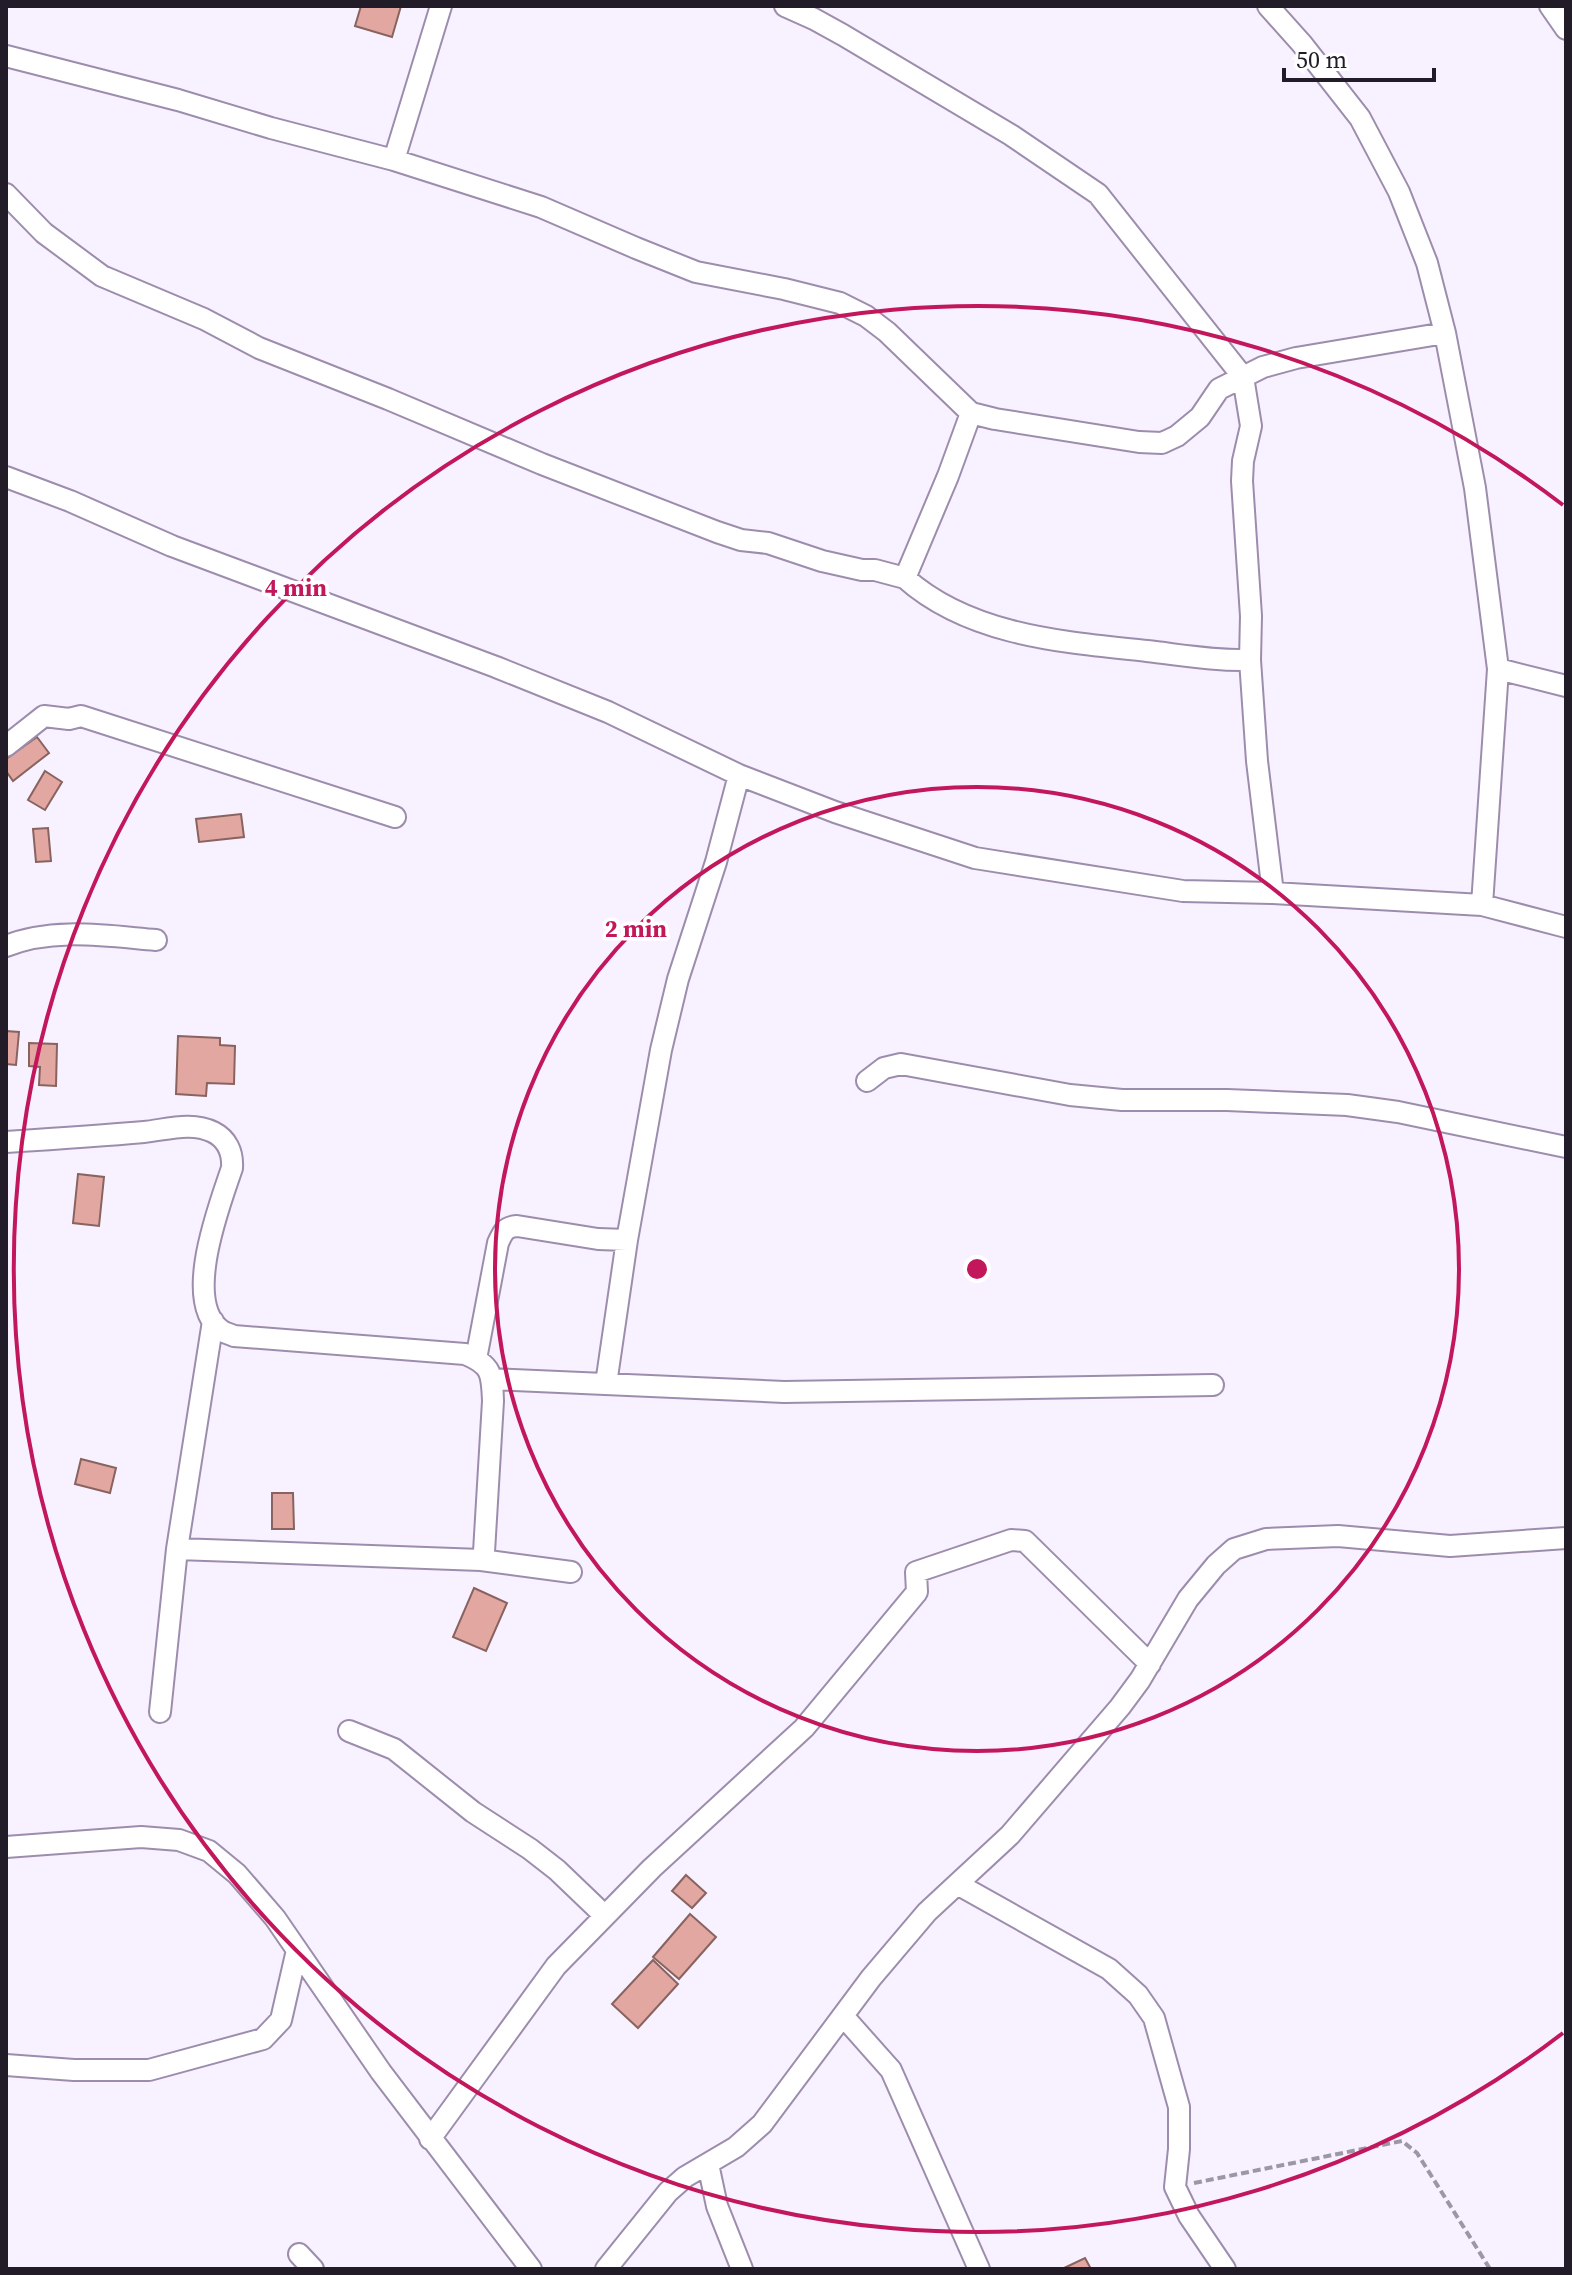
<svg xmlns="http://www.w3.org/2000/svg" width="1572" height="2275" font-family="'Source Serif 4',serif">
<style>
.building{fill:#e2a7a0;stroke:#88635f;stroke-width:2}
.lines{fill:none;stroke-linecap:round;stroke-linejoin:round}
.minor-casing{stroke:#9d8dad;stroke-width:24}
.path{stroke:#9d96a4;stroke-width:4;stroke-dasharray:8 4;stroke-linecap:butt}
.minor{stroke:#fff;stroke-width:20}
.ring{fill:none;stroke:#c2185b;stroke-width:4}
.centre{fill:#c2185b;stroke:#fff;stroke-width:4}
.ring-label{font-size:24px;text-anchor:middle;font-weight:bold;fill:#c2185b;stroke:#fff;stroke-width:7;stroke-linejoin:round;paint-order:stroke}
</style>
<rect width="100%" height="100%" fill="#f8f1ff"/>
<path class="building" d="M 361,6 L 401,6 L 392,37 L 355,26 Z
M 37,737 L 49,753 L 13,781 L 6,771 L 6,759 Z
M 45,771 L 62,782 L 45,810 L 28,800 Z
M 241,814 L 244,837 L 199,842 L 196,819 Z
M 48,828 L 51,861 L 36,862 L 33,829 Z
M 6,1031 L 19,1032 L 16,1065 L 6,1064 Z
M 178,1036 L 220,1038 L 220,1045 L 235,1046 L 234,1084 L 207,1083 L 206,1096 L 176,1094 Z
M 29,1043 L 57,1044 L 56,1086 L 39,1085 L 40,1067 L 29,1066 Z
M 78,1174 L 104,1177 L 99,1226 L 73,1223 Z
M 81,1459 L 116,1468 L 110,1493 L 75,1484 Z
M 272,1493 L 293,1493 L 294,1529 L 272,1529 Z
M 474,1588 L 507,1603 L 486,1651 L 453,1637 Z
M 686,1875 L 706,1893 L 692,1908 L 672,1891 Z
M 690,1914 L 716,1937 L 679,1979 L 653,1957 Z
M 653,1960 L 678,1984 L 638,2028 L 612,2004 Z
M 1085,2258 L 1091,2269 L 1062,2269 Z"/>
<g class="lines">
<g class="minor-casing">
<path id="minor" d="M 785,6 L 814,19 L 843,35 L 1011,135 L 1098,194 L 1243,377 L 1251,426 L 1243,461 L 1242,481 L 1251,616 L 1250,660
M 1268,6 L 1302,44 L 1360,118 L 1399,192 L 1427,263 L 1445,333 L 1475,488 L 1498,669 L 1482,905
M 1550,6 L 1566,29
M 6,56 L 178,100 L 271,128 L 394,160 L 541,207 L 636,248 L 696,272 L 784,289 L 840,303 L 866,316 L 887,332 L 971,413 L 995,419 L 1139,442 L 1162,443 L 1177,436 L 1200,417 L 1219,389 L 1263,367 L 1296,358 L 1445,333
M 394,160 L 441,6
M 6,194 L 44,233 L 102,276 L 204,319 L 259,348 L 388,399 L 542,464 L 717,532 L 741,540 L 768,543 L 822,561 L 862,570 L 875,570 L 905,578 L 948,476 L 971,413
M 6,477 L 70,501 L 172,546 L 496,667 L 608,712 L 739,775 L 835,812 L 975,858 L 1183,891 L 1273,893 L 1482,905 L 1566,927
M 905,578 C 970,636 1064,642 1147,651 C 1182,655 1215,661 1250,660 L 1257,761 L 1273,893
M 1498,669 L 1566,686
M 6,746 L 44,716 L 69,719 L 81,716 L 395,817
M 6,946 C 53,927 107,936 156,940
M 867,1081 L 884,1068 L 901,1064 L 1070,1095 L 1122,1100 L 1227,1100 L 1347,1105 L 1398,1112 L 1566,1147
M 6,1142 C 52,1139 98,1136 144,1132 C 165,1130 192,1121 213,1132 C 227,1139 233,1152 232,1168 C 220,1204 181,1303 222,1331 C 225,1333 230,1334 234,1336 L 465,1354 C 492,1365 492,1374 493,1401 L 484,1552 L 481,1560
M 476,1359 L 498,1243 C 503,1232 505,1227 517,1226 L 598,1239 L 627,1240 L 661,1050 L 678,979 L 716,862 L 739,775
M 492,1379 L 784,1392 L 1213,1385
M 606,1384 L 627,1240
M 177,1549 L 481,1560 L 571,1572
M 160,1712 L 177,1549 L 213,1321
M 349,1731 L 394,1749 L 473,1812 L 530,1849 L 557,1870 L 604,1915
M 6,1847 L 141,1837 L 179,1840 L 209,1851 L 237,1874 L 275,1918 L 381,2072 L 531,2269
M 959,1885 L 1109,1969 L 1138,1995 L 1154,2018 L 1179,2107 L 1179,2149 L 1175,2187 L 1189,2216 L 1225,2269
M 843,2016 L 891,2070 L 979,2269
M 6,2065 L 74,2070 L 149,2070 L 263,2039 L 281,2020 L 297,1950
M 430,2139 L 556,1966 L 652,1868 L 804,1728 L 917,1592 L 916,1572 L 1011,1540 L 1025,1541 L 1150,1664
M 708,2164 L 717,2206 L 742,2269
M 299,2254 L 313,2269
M 606,2269 L 668,2192 L 685,2177 L 736,2147 L 762,2124 L 871,1978 L 927,1912 L 1010,1835 L 1120,1707 L 1140,1680 L 1188,1599 L 1216,1565 L 1234,1549 L 1266,1539 L 1338,1536 L 1450,1546 L 1566,1538"/>
</g>
<path class="path" d="M 1194,2183 L 1402,2141 L 1417,2153 L 1490,2269"/>
<use href="#minor" class="minor"/>
</g>
<g class="ring">
<circle cx="977" cy="1269" r="482"/>
<path d="M1563 2033A963 963 0 1 1 1563 505"/>
</g>
<circle cx="977" cy="1269" r="12" class="centre"/>
<g class="ring-label">
<text x="296" y="596">4 min</text>
<text x="636" y="937">2 min</text>
</g>
<rect width="1572" height="2275" fill="none" stroke="#221c28" stroke-width="16"/>
<path d="M1284 68v12h150v-12" fill="none" stroke="#221c28" stroke-width="4"/>
<text x="1296" y="68" font-size="24" fill="#221c28" stroke="#ffffff" stroke-width="6" paint-order="stroke">50 m</text>
</svg>
